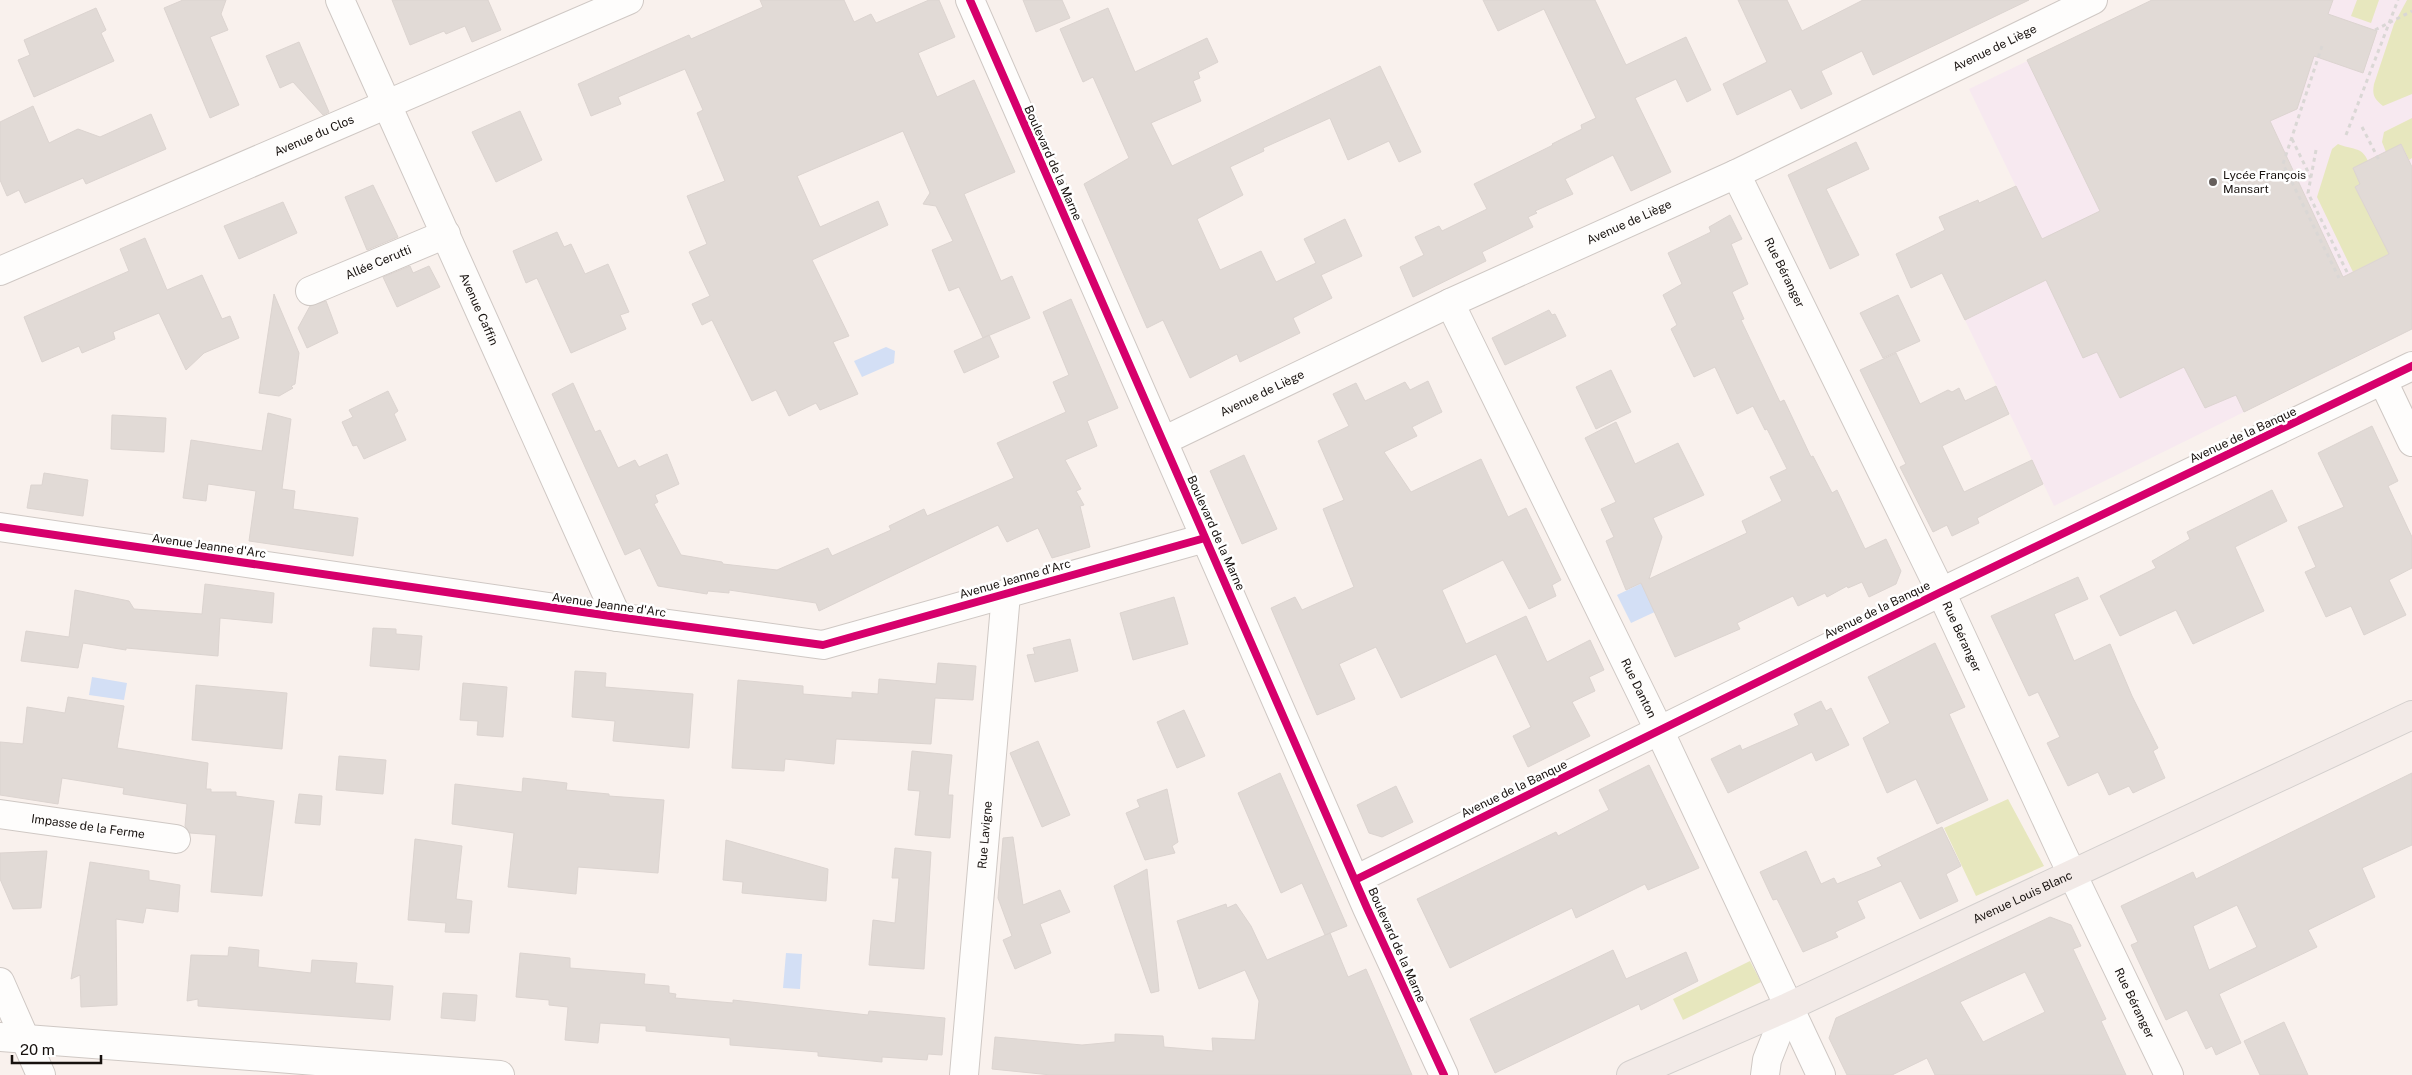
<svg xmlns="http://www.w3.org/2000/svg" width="2412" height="1075" font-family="'Public Sans',sans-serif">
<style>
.education{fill:#f7e9f0}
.green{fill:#e7e7be}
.water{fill:#d3dff5}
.building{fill:#e1dad6;stroke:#dcd4d0;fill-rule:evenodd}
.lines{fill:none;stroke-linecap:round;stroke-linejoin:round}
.minor-casing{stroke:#cfc8c4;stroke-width:30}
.major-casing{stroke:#d3cfcd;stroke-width:30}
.path{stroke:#dad7d5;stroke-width:3;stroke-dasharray:4 4;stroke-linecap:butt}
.minor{stroke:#fefdfc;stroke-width:28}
.major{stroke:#f2eae7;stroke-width:28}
.path-bridge{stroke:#dad7d5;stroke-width:3;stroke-dasharray:4 4;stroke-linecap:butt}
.cycleway-casing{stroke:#fff;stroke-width:11}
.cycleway{stroke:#d6006c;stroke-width:8}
.poi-dot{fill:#665f5c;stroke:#fff;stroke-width:2}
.labels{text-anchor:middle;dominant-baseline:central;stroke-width:5;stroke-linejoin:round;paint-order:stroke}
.street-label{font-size:12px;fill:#17110e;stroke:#fff}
.poi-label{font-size:12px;fill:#17110e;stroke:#fff;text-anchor:start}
</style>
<rect width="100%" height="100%" fill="#f9f1ed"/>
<path class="education" d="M 2154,0 L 2412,0 L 2412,329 L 2054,506 L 1965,320 L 2058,274 L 1969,89 Z"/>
<path class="green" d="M 2357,0 L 2379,0 L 2371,23 L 2351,16 Z
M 2407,0 L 2412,0 L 2412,94 L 2383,106 C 2374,99 2372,95 2374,84 L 2394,24 Z
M 2412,118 L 2412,158 L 2409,160 L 2401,144 L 2386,152 L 2382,142 L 2384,132 Z
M 2338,144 C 2351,150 2362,146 2368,161 L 2353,168 L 2360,184 L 2355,187 L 2389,254 L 2353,272 L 2317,197 L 2332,149 Z
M 2008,799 L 2044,866 L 1976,896 L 1944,828 Z
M 1750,961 L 1761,982 L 1683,1020 L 1673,999 Z"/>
<path class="water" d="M 886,347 L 895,351 L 894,363 L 862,377 L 854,361 Z
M 1659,575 L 1674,603 L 1631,623 L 1617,595 Z
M 92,677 L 127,683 L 124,700 L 89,695 Z
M 786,953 L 802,954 L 800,989 L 783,988 Z"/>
<path class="building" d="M 183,0 L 226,0 L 221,14 L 228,30 L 210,37 L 239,105 L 210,118 L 164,8 Z
M 392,0 L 488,0 L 501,30 L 472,42 L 465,26 L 446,34 L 444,31 L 410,45 Z
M 760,0 L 844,0 L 854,22 L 871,14 L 876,23 L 929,0 L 939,0 L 955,37 L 918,53 L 937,97 L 974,80 L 1015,172 L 964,194 L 1001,281 L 1012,276 L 1030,318 L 983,338 L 959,287 L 949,291 L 932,250 L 953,241 L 936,206 L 923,204 L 930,193 L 903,131 L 797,176 L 820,227 L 878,201 L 888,225 L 812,260 L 849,336 L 833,342 L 858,394 L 820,410 L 816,403 L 789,416 L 776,390 L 752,401 L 712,320 L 702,325 L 692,304 L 710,296 L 689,252 L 707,244 L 687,196 L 725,181 L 697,113 L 703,110 L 685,69 L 618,97 L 621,104 L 591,116 L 578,84 L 689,35 L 691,39 L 763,7 Z
M 1023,0 L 1062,0 L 1070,18 L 1036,32 Z
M 1483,0 L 1595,0 L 1626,65 L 1686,37 L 1711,90 L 1687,102 L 1676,79 L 1635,98 L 1671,172 L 1631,191 L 1613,155 L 1565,179 L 1573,194 L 1535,211 L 1537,213 L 1528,217 L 1533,227 L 1482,252 L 1486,261 L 1413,297 L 1400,267 L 1424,255 L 1415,237 L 1439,226 L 1442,231 L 1487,209 L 1474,184 L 1553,145 L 1552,144 L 1582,129 L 1581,125 L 1596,118 L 1544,9 L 1498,31 Z
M 1738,0 L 1787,0 L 1802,31 L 1863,0 L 2029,0 L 1873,75 L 1862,51 L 1821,71 L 1832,94 L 1801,109 L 1791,89 L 1737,115 L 1723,84 L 1767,62 Z
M 2152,0 L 2333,0 L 2328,14 L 2377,31 L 2363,73 L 2314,56 L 2297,109 L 2270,121 L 2343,277 L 2389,254 L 2355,187 L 2360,184 L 2353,168 L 2401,144 L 2412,167 L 2412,329 L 2244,412 L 2236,395 L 2205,408 L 2184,367 L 2120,398 L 2097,352 L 2083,358 L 2046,280 L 1965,320 L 1942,273 L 1911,288 L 1896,254 L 1945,230 L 1939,217 L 1978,200 L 1979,203 L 2016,186 L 2042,239 L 2100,211 L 2027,60 Z
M 96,8 L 106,30 L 101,33 L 114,61 L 34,97 L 18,60 L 30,55 L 24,40 Z
M 1108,8 L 1135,72 L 1207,38 L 1218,62 L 1198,72 L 1200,78 L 1193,81 L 1201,101 L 1151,123 L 1172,166 L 1380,66 L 1421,152 L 1399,162 L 1389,141 L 1348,160 L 1330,118 L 1263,148 L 1264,151 L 1230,167 L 1243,195 L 1197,219 L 1220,270 L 1261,251 L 1276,282 L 1316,263 L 1304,239 L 1345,219 L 1362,256 L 1321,275 L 1332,298 L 1293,318 L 1300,333 L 1240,362 L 1237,354 L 1190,378 L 1163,320 L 1147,328 L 1084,184 L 1129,158 L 1093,77 L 1083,82 L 1060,29 Z
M 299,42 L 329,112 L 323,115 L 293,82 L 280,88 L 266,56 Z
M 33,106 L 49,143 L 78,129 L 100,137 L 151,114 L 166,149 L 86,184 L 83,178 L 25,203 L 19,190 L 7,196 L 0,180 L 0,122 Z
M 520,111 L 542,160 L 496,182 L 472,132 Z
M 1856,142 L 1869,169 L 1826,189 L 1859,255 L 1830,269 L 1788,175 Z
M 373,185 L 398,237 L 367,250 L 345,197 Z
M 283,202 L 297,233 L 239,259 L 224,226 Z
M 1730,215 L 1742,239 L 1731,244 L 1748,284 L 1732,292 L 1744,319 L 1741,320 L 1780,402 L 1784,400 L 1811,457 L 1813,456 L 1832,493 L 1837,490 L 1865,549 L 1886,539 L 1901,571 L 1896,584 L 1869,597 L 1862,582 L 1848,588 L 1847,586 L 1827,597 L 1825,593 L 1798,606 L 1793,596 L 1737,623 L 1740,629 L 1675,657 L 1641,583 L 1626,590 L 1606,541 L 1614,537 L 1601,509 L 1616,502 L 1585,438 L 1616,422 L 1635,464 L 1678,443 L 1704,495 L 1653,518 L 1662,537 L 1649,579 L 1747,533 L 1742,521 L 1782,501 L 1770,477 L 1787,469 L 1767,429 L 1765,430 L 1753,406 L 1737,414 L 1715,367 L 1694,377 L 1671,329 L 1677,325 L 1663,295 L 1682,284 L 1668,253 L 1711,232 L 1709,227 Z
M 557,232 L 564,247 L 571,244 L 585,274 L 608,264 L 629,312 L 620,315 L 626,329 L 571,353 L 537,278 L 526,283 L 513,251 Z
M 145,238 L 167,290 L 202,275 L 222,319 L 230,316 L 239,338 L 204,353 L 186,370 L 159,313 L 113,332 L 115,339 L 82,353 L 79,346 L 42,362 L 24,317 L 129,271 L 120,249 Z
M 410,266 L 413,273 L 429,266 L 440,287 L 397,307 L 383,277 Z
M 274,294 L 299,353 L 295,384 L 291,386 L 293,388 L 279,396 L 259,393 Z
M 1898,295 L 1920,341 L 1883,358 L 1860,313 Z
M 1071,299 L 1118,408 L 1087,421 L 1097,446 L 1065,460 L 1081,489 L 1076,491 L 1084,505 L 1080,506 L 1090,547 L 1052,558 L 1038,528 L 1007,542 L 998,525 L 819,611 L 816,603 L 729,590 L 729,593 L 708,591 L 707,594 L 658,586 L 640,548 L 625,555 L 552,394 L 573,383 L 595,432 L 600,430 L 618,468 L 635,460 L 639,467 L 667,454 L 679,484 L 655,495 L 658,502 L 654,504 L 681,555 L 722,562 L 723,564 L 777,570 L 828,548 L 832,556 L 891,530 L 889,526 L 924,509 L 927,516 L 1014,478 L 997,443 L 1066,412 L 1053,382 L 1069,375 L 1043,312 Z
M 326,301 L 338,333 L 307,348 L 298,328 L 310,306 Z
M 1549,310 L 1552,315 L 1555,314 L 1566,336 L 1505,365 L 1492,338 Z
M 989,335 L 999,357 L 964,373 L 954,351 Z
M 1896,353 L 1920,404 L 1948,390 L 1952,392 L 1959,388 L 1965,401 L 1996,386 L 2009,414 L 1942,446 L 1964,492 L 2032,460 L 2043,484 L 1977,518 L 1979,523 L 1952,536 L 1947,525 L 1933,532 L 1900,467 L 1906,464 L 1860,370 Z
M 1611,370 L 1631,412 L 1596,429 L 1576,387 Z
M 1428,381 L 1442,412 L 1412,427 L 1417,436 L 1384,452 L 1411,492 L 1481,459 L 1508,517 L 1526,508 L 1561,580 L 1552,585 L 1556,596 L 1529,609 L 1503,560 L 1442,590 L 1466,644 L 1526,616 L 1547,662 L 1590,640 L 1604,670 L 1589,677 L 1595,691 L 1572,702 L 1590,736 L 1528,767 L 1513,736 L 1531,727 L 1496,654 L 1401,698 L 1376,647 L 1339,664 L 1355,699 L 1317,715 L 1271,608 L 1295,597 L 1302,610 L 1354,587 L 1323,509 L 1344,500 L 1318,441 L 1349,426 L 1333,394 L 1356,383 L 1365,401 L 1405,382 L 1410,390 Z
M 388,391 L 398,411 L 394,414 L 406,440 L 364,459 L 357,445 L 353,446 L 342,422 L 353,417 L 349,410 Z
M 268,413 L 291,419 L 282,489 L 295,491 L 293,509 L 358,518 L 353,556 L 249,541 L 256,491 L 208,484 L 206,501 L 183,498 L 191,440 L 262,451 Z
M 112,415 L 166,418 L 164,452 L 111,449 Z
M 2372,426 L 2398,481 L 2388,486 L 2412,537 L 2412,568 L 2389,580 L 2406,615 L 2364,635 L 2351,606 L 2326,617 L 2305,572 L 2316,567 L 2298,527 L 2344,507 L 2318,453 Z
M 1244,455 L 1277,529 L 1242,544 L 1210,471 Z
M 44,473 L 88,480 L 83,516 L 27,508 L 31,485 L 42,485 Z
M 2272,490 L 2287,521 L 2235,547 L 2264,611 L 2193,644 L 2176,610 L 2120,636 L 2100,596 L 2156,568 L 2152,561 L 2190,539 L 2187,532 Z
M 2078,577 L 2088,599 L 2054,614 L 2074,661 L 2110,644 L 2132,696 L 2158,748 L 2153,751 L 2165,778 L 2133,793 L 2129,786 L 2109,795 L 2098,772 L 2068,786 L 2047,743 L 2060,737 L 2038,692 L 2029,696 L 1991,616 Z
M 205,584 L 274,593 L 272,623 L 220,618 L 218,656 L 126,648 L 126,650 L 83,643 L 78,668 L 21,661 L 26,631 L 69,637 L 75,590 L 129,601 L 134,609 L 202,614 Z
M 1174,597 L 1188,644 L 1133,660 L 1120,613 Z
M 373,628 L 396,629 L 396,634 L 422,636 L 419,670 L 370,666 Z
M 1070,639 L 1078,671 L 1035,682 L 1027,655 L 1035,654 L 1033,648 Z
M 1935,643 L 1965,707 L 1949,714 L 1988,800 L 1937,824 L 1916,779 L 1887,793 L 1863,738 L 1890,723 L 1868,677 Z
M 938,663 L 976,666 L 973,700 L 935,698 L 931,744 L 836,739 L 834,764 L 785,759 L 784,771 L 732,768 L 738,680 L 803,686 L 803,694 L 852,698 L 852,692 L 878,694 L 879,679 L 936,684 Z
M 575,671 L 606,673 L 605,687 L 693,694 L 689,748 L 613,741 L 615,721 L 572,717 Z
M 463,683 L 507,687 L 503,737 L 477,735 L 478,721 L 460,720 Z
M 196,685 L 287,693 L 282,749 L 192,740 Z
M 68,697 L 124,706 L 117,748 L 208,763 L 206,789 L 211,789 L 211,792 L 236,792 L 236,796 L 274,801 L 262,896 L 211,892 L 216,835 L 190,833 L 185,826 L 187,804 L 123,794 L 124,788 L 62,778 L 58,804 L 0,795 L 0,742 L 23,744 L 27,707 L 65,713 Z
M 1821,701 L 1826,711 L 1831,708 L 1849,745 L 1816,761 L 1812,752 L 1728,793 L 1711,759 L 1740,745 L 1742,750 L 1799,725 L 1794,714 Z
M 1184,710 L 1205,756 L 1177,768 L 1157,722 Z
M 1038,741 L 1070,815 L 1042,827 L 1010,753 Z
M 912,751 L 952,755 L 948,795 L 953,795 L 950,838 L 915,835 L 920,791 L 908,790 Z
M 339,756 L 386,760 L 383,794 L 336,790 Z
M 1649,765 L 1699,868 L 1648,890 L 1645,884 L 1576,918 L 1572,908 L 1450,968 L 1417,899 L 1556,832 L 1558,836 L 1609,810 L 1599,790 Z
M 1280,773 L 1347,926 L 1325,935 L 1302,883 L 1281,893 L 1238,793 Z
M 2412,773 L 2412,845 L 2362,868 L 2375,897 L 2308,930 L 2317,947 L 2219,994 L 2241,1043 L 2216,1055 L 2212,1046 L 2206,1049 L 2187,1010 L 2166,1020 L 2131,945 L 2138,942 L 2121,906 L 2193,872 L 2196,879 ZM 2237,905 L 2257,947 L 2209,970 L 2193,926 Z
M 523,778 L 567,783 L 566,790 L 609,794 L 609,796 L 664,800 L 658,873 L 578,867 L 576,894 L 508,887 L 514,833 L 452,824 L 455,784 L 522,792 Z
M 1396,786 L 1413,822 L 1382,837 L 1369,833 L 1357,805 Z
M 1167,789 L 1178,842 L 1172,846 L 1175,853 L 1145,860 L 1126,813 L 1140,807 L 1137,800 Z
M 299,794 L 322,796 L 320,825 L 295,823 Z
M 1942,827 L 1961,866 L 1946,874 L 1958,901 L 1920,919 L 1901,881 L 1857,901 L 1865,918 L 1835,932 L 1838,937 L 1803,952 L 1777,899 L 1773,900 L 1760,872 L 1806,851 L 1821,884 L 1834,878 L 1837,884 L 1882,866 L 1877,858 Z
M 1013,837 L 1023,905 L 1060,890 L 1070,912 L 1040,924 L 1051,953 L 1015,969 L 1003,940 L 1012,936 L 998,898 L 1003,838 Z
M 415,839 L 462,846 L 456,899 L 472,901 L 469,933 L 445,932 L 446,923 L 408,920 Z
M 726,840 L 828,869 L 826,901 L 742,893 L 743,882 L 723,880 Z
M 895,848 L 931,852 L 924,969 L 869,965 L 873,920 L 895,923 L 899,878 L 892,878 Z
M 47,851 L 41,908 L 13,909 L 0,879 L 0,853 Z
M 90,862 L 149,871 L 149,880 L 180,885 L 178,912 L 146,908 L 143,923 L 116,919 L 117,1005 L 81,1007 L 80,975 L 71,979 Z
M 1147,869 L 1159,991 L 1151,993 L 1114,886 Z
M 1226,904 L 1227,908 L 1236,904 L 1251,926 L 1267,960 L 1330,933 L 1348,977 L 1366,969 L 1412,1075 L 1051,1075 L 992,1069 L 995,1037 L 1082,1045 L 1115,1042 L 1115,1034 L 1163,1036 L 1164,1047 L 1213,1051 L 1212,1038 L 1255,1040 L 1259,1001 L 1245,970 L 1199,989 L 1177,921 Z
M 2050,917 L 2071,925 L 2081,946 L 2073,949 L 2106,1019 L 2101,1021 L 2126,1075 L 1935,1075 L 1927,1058 L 1892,1075 L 1847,1075 L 1829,1038 L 1836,1018 ZM 2025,972 L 2045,1012 L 1983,1042 L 1960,1002 Z
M 229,947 L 259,950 L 258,967 L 311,973 L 312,960 L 357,963 L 355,983 L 393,986 L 390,1020 L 198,1006 L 198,999 L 187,1001 L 191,955 L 228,956 Z
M 1613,950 L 1626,979 L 1686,952 L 1698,981 L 1641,1010 L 1639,1004 L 1495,1073 L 1470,1019 Z
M 520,953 L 570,958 L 570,968 L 645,974 L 644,984 L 669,986 L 669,993 L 676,994 L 675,998 L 733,1003 L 733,1000 L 868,1015 L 869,1011 L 945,1018 L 942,1055 L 928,1054 L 927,1060 L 882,1057 L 882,1062 L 862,1060 L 818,1056 L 818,1052 L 730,1045 L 730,1038 L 646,1031 L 646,1026 L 600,1023 L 598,1043 L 565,1040 L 568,1007 L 549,1005 L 549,1000 L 516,997 Z
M 443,993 L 477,995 L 475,1021 L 441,1018 Z
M 2284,1022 L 2308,1075 L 2260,1075 L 2244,1041 Z"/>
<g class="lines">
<g class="minor-casing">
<g id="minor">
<path id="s1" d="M 340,0 L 617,617"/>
<path d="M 970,0 L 1367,908 L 1444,1075"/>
<path id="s2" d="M 1736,174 L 1941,592 L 2062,853 L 2169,1075"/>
<path id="s3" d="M 0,271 L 629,0"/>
<path id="s4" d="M 310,291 L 446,234"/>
<path id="s5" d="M 1450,303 L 1659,730 L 1821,1075"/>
<path d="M 2383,381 L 2412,442"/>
<path id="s6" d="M 1163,441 L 1450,303 L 1736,174 L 2093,0"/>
<path d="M 0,527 L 617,617 L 823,645 L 1205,538"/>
<path id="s7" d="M 0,814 L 176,839"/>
<path d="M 1355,880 L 1941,592 L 2412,366"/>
<path d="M 0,982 L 41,1075"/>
<path d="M 0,1037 L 500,1075"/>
<path id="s8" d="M 964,1075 L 1006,594"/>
<path d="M 1765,1075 L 1767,1060 L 1788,1007"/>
</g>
</g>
<g class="major-casing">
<g id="major">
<path id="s9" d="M 1631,1075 L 1788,1007 L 2412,715"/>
</g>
</g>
<path class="path" d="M 2322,46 L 2283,164 L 2339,278
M 2362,127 L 2379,160
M 2346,135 L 2398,0
M 2292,139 L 2311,178
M 2316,150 L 2308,193 L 2348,274"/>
<use href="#minor" class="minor"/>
<use href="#major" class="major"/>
<path class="path-bridge" d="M 2375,30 L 2412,11"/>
<g class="cycleway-casing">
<path id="cycleway" d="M 970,0 L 1367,908 L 1444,1075
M 0,527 L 617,617 L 823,645 L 1205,538
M 1355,880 L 1941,592 L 2412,366"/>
</g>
<use href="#cycleway" class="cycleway"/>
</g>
<circle class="poi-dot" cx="2213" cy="182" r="5"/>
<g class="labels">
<g class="street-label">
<text stroke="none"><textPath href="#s6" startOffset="920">Avenue de Liège</textPath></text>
<text stroke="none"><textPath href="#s3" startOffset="342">Avenue du Clos</textPath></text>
<text transform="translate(1053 163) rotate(66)">Boulevard de la Marne</text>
<text stroke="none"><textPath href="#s6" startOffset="515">Avenue de Liège</textPath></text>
<text stroke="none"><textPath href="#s4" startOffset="74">Allée Cerutti</textPath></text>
<text stroke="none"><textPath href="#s2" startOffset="110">Rue Béranger</textPath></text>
<text stroke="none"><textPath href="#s1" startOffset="339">Avenue Caffin</textPath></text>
<text stroke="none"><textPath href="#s6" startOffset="110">Avenue de Liège</textPath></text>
<text transform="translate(2243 435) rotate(-25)">Avenue de la Banque</text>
<text transform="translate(1216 533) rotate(66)">Boulevard de la Marne</text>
<text transform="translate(209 546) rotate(8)">Avenue Jeanne d'Arc</text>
<text transform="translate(1015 579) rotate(-16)">Avenue Jeanne d'Arc</text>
<text transform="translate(609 605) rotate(8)">Avenue Jeanne d'Arc</text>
<text transform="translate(1877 610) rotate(-26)">Avenue de la Banque</text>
<text stroke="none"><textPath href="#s2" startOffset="515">Rue Béranger</textPath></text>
<text stroke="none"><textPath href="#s5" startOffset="429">Rue Danton</textPath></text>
<text transform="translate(1514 789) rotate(-26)">Avenue de la Banque</text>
<text stroke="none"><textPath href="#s7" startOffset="89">Impasse de la Ferme</textPath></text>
<text stroke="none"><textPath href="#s8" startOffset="241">Rue Lavigne</textPath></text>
<text stroke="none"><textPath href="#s9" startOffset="430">Avenue Louis Blanc</textPath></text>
<text transform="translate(1397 945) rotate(66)">Boulevard de la Marne</text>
<text stroke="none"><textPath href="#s2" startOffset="920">Rue Béranger</textPath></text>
</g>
<g class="poi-label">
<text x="2223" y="175">Lycée François<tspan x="2223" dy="14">Mansart</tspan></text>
</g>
</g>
<path d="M12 1055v8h89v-8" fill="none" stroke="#17110e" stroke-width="2.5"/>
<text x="20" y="1055" font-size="15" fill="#17110e" stroke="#ffffff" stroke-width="4" paint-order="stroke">20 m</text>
</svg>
